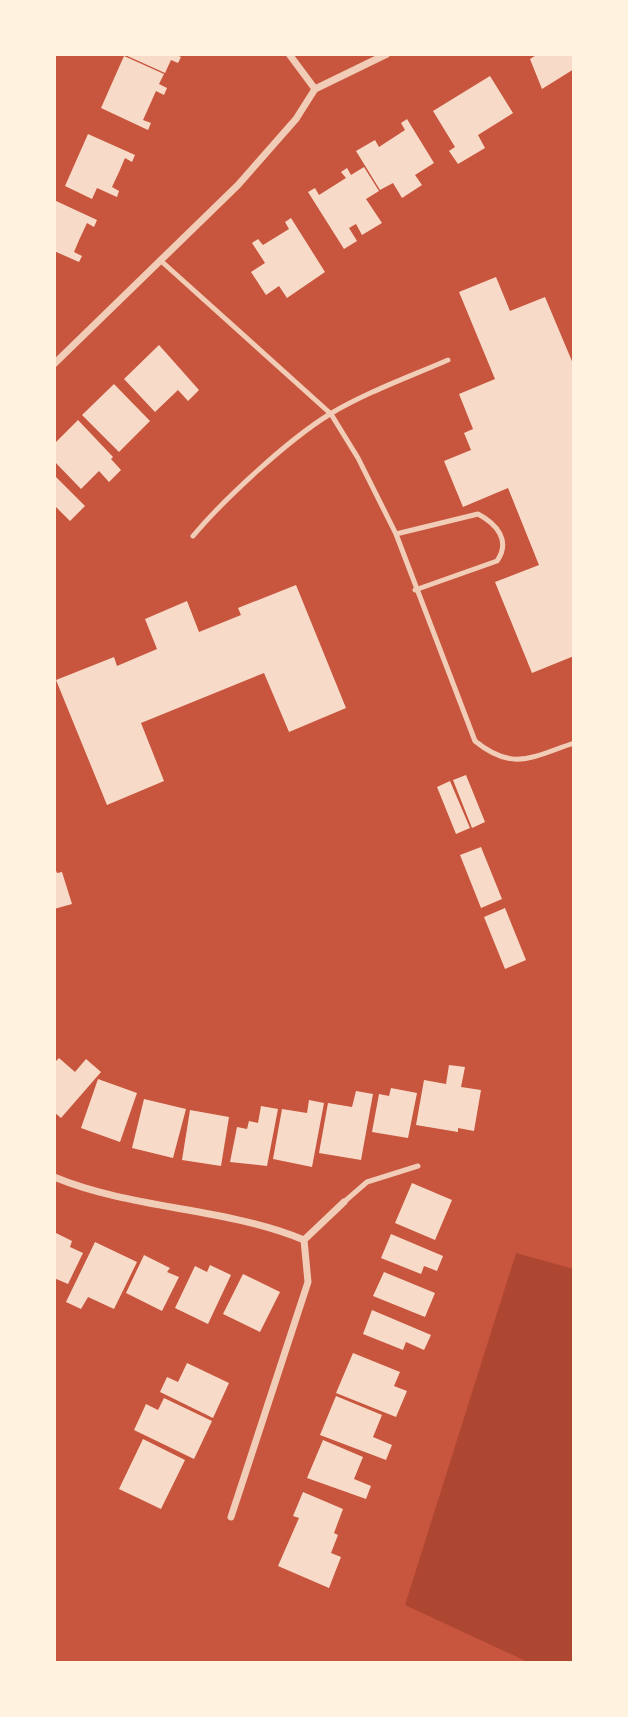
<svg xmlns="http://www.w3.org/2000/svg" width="628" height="1717" font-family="'Space Grotesk',sans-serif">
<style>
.green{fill:#ae4732}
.building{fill:#f7dbc8}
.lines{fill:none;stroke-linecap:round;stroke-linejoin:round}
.service{stroke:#f1ccb7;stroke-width:5}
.minor{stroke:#f1ccb7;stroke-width:7}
</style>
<rect width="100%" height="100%" fill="#c8553d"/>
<path class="green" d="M 516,1253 L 574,1269 L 574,1663 L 530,1663 L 405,1605 Z"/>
<path class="building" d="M 123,54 L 174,54 L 181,57 L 178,63 L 171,60 L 165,73 Z
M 538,54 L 574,54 L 574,69 L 542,89 L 530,59 Z
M 124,56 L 164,74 L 159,84 L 167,88 L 164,95 L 156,91 L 143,120 L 151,123 L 148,130 L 101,108 Z
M 490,76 L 513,113 L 478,135 L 485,148 L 458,164 L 449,151 L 455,147 L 433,111 Z
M 407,119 L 434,163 L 415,175 L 422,185 L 402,198 L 393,183 L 380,190 L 356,151 L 375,140 L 379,147 L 405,130 L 401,123 Z
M 88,134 L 135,155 L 132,162 L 125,158 L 119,172 L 112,187 L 119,191 L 117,197 L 97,188 L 92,199 L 65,186 Z
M 364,167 L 379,191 L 366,199 L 382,223 L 362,235 L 356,224 L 349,228 L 357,241 L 344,249 L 308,192 L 315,188 L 319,195 L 346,178 L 341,172 L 347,168 L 351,175 Z
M 54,200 L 97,220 L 94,227 L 87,223 L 80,238 L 74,252 L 82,256 L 79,262 L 54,251 Z
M 291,218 L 325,272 L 287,298 L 279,286 L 266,295 L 251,272 L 265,263 L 252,243 L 258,239 L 263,245 L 289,229 L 285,222 Z
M 496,277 L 510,311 L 545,297 L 574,366 L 574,656 L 532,673 L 495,582 L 539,565 L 508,488 L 463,507 L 444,461 L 471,450 L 464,433 L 473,429 L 459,394 L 495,379 L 459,292 Z
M 159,345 L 199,390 L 188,401 L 178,390 L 155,412 L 124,379 Z
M 114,384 L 150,421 L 119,452 L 82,415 Z
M 78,420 L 113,457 L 111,459 L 121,470 L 109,482 L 99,471 L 81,489 L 54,461 L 54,444 Z
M 54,475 L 85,506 L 70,521 L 54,505 Z
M 296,585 L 346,708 L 289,732 L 264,673 L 141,723 L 164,781 L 107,805 L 56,680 L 114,657 L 117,666 L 157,649 L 145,619 L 187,601 L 199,632 L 241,615 L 238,608 Z
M 466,775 L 485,822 L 472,828 L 453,780 Z
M 450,781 L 470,828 L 456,834 L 437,787 Z
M 481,847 L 502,899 L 481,908 L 460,855 Z
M 54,866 L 57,873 L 62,872 L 72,904 L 54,909 Z
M 505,908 L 526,960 L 505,969 L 484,917 Z
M 59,1058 L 75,1072 L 86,1059 L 101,1072 L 61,1118 L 54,1112 L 54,1063 Z
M 449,1065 L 465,1067 L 461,1087 L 481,1090 L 474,1131 L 458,1128 L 458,1132 L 416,1125 L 424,1080 L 446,1084 Z
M 98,1079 L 137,1093 L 120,1142 L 81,1128 Z
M 391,1088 L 417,1093 L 408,1138 L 372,1132 L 379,1094 L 389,1096 Z
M 356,1091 L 373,1094 L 361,1160 L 319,1153 L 328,1103 L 352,1107 Z
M 144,1099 L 186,1109 L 173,1158 L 132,1148 Z
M 309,1100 L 324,1103 L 312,1167 L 273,1159 L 282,1109 L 307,1113 Z
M 261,1106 L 278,1109 L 267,1166 L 230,1162 L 237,1127 L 247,1129 L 249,1121 L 258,1123 Z
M 190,1110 L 229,1117 L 221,1166 L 182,1160 Z
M 412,1183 L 452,1200 L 435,1240 L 395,1223 Z
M 54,1232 L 72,1241 L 70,1247 L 83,1253 L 68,1284 L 54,1278 Z
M 391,1234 L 443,1256 L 437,1271 L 424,1266 L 421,1274 L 381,1258 Z
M 95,1242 L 137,1262 L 114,1309 L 88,1297 L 81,1309 L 66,1302 Z
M 144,1255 L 170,1268 L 167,1272 L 179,1277 L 162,1311 L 126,1293 Z
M 210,1265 L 231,1275 L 208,1324 L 175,1308 L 195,1266 L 207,1272 Z
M 384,1272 L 435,1293 L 425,1317 L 373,1296 Z
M 243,1274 L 280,1292 L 260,1332 L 223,1314 Z
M 372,1310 L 431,1335 L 424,1350 L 406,1342 L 403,1350 L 363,1334 Z
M 353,1353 L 400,1372 L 394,1386 L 407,1391 L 396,1417 L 336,1393 Z
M 187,1363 L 229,1383 L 213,1418 L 160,1392 L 167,1377 L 178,1382 Z
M 336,1396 L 382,1415 L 373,1437 L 392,1445 L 386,1460 L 320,1435 Z
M 164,1398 L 212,1421 L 194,1459 L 134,1430 L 146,1404 L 158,1410 Z
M 143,1439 L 185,1460 L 161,1509 L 119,1489 Z
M 323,1440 L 363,1457 L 354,1479 L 371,1486 L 366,1499 L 307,1478 Z
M 303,1492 L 343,1509 L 334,1533 L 338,1535 L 331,1553 L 341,1557 L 329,1588 L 278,1566 L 299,1518 L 293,1516 Z"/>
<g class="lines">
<path class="service" d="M 160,260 L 331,414 L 358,458 L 396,534 L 475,741 C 513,772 532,757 574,743
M 396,534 L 478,514 C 497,524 511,541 497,561 L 415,590
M 193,536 C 225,498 288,440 330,414 C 367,392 409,377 448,360
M 344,1202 L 367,1182 L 418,1166"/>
<path class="minor" d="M 289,54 L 315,89
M 54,364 L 238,185 L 296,119 L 315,89 L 387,54
M 54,1177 C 134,1210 224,1207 304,1240
M 304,1240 L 344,1202
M 231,1517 L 308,1282 L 304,1240"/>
</g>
<rect width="628" height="1717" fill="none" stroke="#fff3e0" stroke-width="112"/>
</svg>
